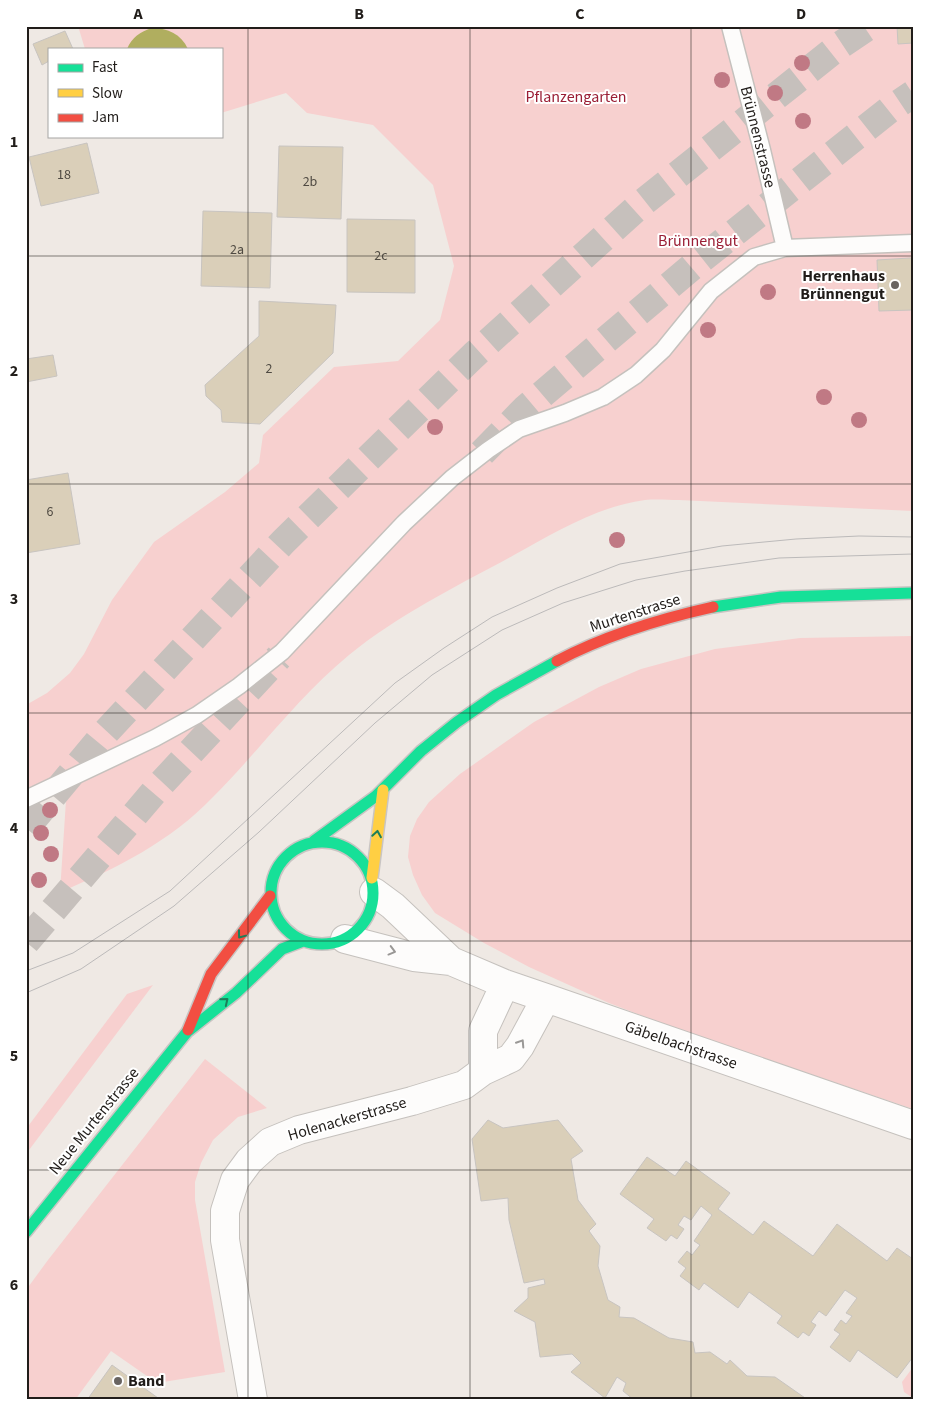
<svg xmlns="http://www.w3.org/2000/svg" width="939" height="1426" font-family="'Source Sans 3',sans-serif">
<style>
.green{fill:#f7d0cf}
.water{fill:#b0ae5f}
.building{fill:#dacfb9;stroke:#c8c4c0}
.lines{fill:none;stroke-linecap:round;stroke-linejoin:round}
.highway-tunnel{stroke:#c6c0bc;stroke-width:28;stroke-dasharray:28 14;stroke-linecap:butt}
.lane-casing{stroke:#c5c1bd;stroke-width:19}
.street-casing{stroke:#c5c1bd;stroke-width:30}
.fast-casing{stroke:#c9c5c3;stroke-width:14}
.slow-casing{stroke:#c9c5c3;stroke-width:14}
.jam-casing{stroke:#c9c5c3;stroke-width:14}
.lane{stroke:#fdfcfb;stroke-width:16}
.street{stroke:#fdfcfb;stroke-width:28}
.fast{stroke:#16e098;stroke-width:11}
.slow{stroke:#ffcf43;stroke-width:11}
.jam{stroke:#f24e42;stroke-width:11}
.tram{stroke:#bcbaba;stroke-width:1}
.tree{fill:#c07984}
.oneway{stroke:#1c7e59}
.oneway2{stroke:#9a9896}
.grid{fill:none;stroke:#211d1a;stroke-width:1;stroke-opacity:0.55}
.poi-dot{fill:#696461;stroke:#fff;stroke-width:2}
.labels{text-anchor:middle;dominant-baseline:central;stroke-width:4;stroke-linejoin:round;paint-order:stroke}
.number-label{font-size:14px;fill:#4f4a42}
.park-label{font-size:16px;fill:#9a1e35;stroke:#fff}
.street-label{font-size:16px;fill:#211d1a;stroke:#fff}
.poi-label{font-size:16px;font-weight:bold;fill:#211d1a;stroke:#fff;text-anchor:end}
.neatline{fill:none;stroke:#211d1a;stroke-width:2}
.grid-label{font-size:16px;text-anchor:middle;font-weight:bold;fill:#211d1a}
</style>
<rect width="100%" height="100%" fill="#efe9e4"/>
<path class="green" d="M 78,26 L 913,26 L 913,511 L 679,500 C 668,500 656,499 645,500 C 598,506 554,533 514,555 C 457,586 399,614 349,655 C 298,697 259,751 213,797 C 171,841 116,869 60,892 L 68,770 L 26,789 L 26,705 L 47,693 L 70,673 L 84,654 L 112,600 L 154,542 L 225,492 L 259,463 L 263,435 L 334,367 L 398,361 L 440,320 L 454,266 L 433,185 L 373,125 L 307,113 L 286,93 L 221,113 L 221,49 L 85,49 Z
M 913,636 L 913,1109 L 669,1026 L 609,1003 L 529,967 L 484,943 L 435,913 L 422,895 L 413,875 L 408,857 L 410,836 L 417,819 L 429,802 L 460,774 L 534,722 L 599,687 L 641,669 L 715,649 L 800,638 Z
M 153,985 L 26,1154 L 26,1129 L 127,994 Z
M 205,1059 L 267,1108 L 238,1117 L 213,1140 L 201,1163 L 195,1182 L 195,1200 L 225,1372 L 157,1383 L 111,1351 L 75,1400 L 26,1400 L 26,1290 L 48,1260 Z
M 913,1367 L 913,1398 L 904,1392 L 902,1382 Z"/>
<path class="water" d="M 152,28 C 168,28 181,34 188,49 L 127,49 C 132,37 140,32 152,28 Z"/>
<path class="building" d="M 897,26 L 913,26 L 913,43 L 898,44 Z
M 65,31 L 73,49 L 49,49 L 49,61 L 42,65 L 33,44 Z
M 87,143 L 99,193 L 41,206 L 29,157 Z
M 279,146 L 343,147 L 341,219 L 277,217 Z
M 203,211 L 272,213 L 270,288 L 201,286 Z
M 347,219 L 415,220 L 415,293 L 347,292 Z
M 910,258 L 913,258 L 913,310 L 879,311 L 877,260 Z
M 259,301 L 336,305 L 333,353 L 260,424 L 222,422 L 221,410 L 206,396 L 205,385 L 259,336 Z
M 53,355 L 57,376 L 26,382 L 26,359 Z
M 68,473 L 80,544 L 26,553 L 26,480 Z
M 488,1120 L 503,1128 L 558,1120 L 583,1151 L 571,1159 L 578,1200 L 596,1224 L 589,1231 L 600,1246 L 598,1266 L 608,1300 L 620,1307 L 619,1317 L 634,1318 L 669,1338 L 693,1342 L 695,1353 L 710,1352 L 727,1364 L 730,1360 L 747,1376 L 775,1377 L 808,1400 L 634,1400 L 623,1391 L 626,1383 L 617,1377 L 605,1398 L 571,1372 L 581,1363 L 572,1354 L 540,1357 L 535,1322 L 514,1311 L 528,1298 L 528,1288 L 545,1284 L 544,1279 L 524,1283 L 509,1220 L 508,1198 L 481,1201 L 472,1139 Z
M 647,1157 L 675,1176 L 686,1161 L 730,1193 L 718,1209 L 753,1235 L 764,1221 L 813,1256 L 837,1224 L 887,1261 L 897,1248 L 913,1259 L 913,1357 L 897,1378 L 858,1350 L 850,1362 L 830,1347 L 840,1334 L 834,1330 L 841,1320 L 846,1324 L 852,1316 L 846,1313 L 857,1298 L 845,1290 L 826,1316 L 819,1311 L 811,1322 L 816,1325 L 809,1336 L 803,1332 L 798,1338 L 777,1323 L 782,1316 L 749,1292 L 738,1308 L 704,1283 L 699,1290 L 680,1276 L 686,1268 L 678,1262 L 687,1251 L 692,1255 L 700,1245 L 694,1241 L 712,1215 L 701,1206 L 691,1220 L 684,1216 L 678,1225 L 684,1229 L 677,1239 L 671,1235 L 666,1241 L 647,1228 L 654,1219 L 620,1194 Z
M 112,1365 L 158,1398 L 159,1400 L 87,1400 Z"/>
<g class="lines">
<path class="highway-tunnel" d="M 482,453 L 525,409 L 694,265 L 889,110 L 913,94
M 26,828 L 105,733 L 283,542 L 474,355 L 641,204 L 839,46 L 869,26
M 26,942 L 160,785 L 279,657"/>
<g class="lane-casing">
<path id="lane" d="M 730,26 L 762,150 L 785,248
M 26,799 L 155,738 L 197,715 L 239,686 L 282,652 L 404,523 L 452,478 L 488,450 L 519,429 L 565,413 L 603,397 L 636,375 L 663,350 L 711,291 L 754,257 L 785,248 L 913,243"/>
</g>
<g class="street-casing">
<path id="street" d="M 374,892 L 393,906 L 451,961
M 345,939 L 414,957 L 451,961 L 505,984 L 546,998 L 913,1125
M 483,1071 L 483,1031 L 505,984
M 253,1400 L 225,1240 L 225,1211 L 235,1180 L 249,1161 L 270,1142 L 299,1130 L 412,1101 L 464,1085 L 483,1071 L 511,1058 L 520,1046 L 546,998"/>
</g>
<g class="fast-casing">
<path id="fast" d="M 713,607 L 781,597 L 913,593
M 314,841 L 376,796 L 421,751 L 457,722 L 496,695 L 557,661
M271 893a51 51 0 1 1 102 0a51 51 0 1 1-102 0Z
M 26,1232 L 187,1032 L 236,993 L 282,949 L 303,941"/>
</g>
<g class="slow-casing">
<path id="slow" d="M 372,878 L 383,790"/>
</g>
<g class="jam-casing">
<path id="jam" d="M 557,661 C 606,635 659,619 713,607
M 188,1030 L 211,974 L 270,896"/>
</g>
<use href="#lane" class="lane"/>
<use href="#street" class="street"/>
<use href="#fast" class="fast"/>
<use href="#slow" class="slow"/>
<use href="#jam" class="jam"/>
<path class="tram" d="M 26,971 L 73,953 L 170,891 L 395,683 L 444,648 L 492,617 L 557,588 L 620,564 L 722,546 L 796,539 L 859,536 L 913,537
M 26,993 L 81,969 L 174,906 L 259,832 L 375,723 L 432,675 L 502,630 L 563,603 L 636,580 L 685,571 L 779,558 L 913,554"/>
</g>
<g class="tree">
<circle cx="802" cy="63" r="8"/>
<circle cx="722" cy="80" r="8"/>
<circle cx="775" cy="93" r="8"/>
<circle cx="803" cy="121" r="8"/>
<circle cx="768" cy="292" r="8"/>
<circle cx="708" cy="330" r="8"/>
<circle cx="824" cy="397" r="8"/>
<circle cx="859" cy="420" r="8"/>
<circle cx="435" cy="427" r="8"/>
<circle cx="617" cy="540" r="8"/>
<circle cx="50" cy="810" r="8"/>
<circle cx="41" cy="833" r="8"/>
<circle cx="51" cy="854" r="8"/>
<circle cx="39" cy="880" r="8"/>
</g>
<defs><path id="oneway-chevron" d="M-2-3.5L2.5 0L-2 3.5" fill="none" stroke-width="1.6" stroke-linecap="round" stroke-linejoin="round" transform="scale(1.25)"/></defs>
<g class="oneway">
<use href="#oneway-chevron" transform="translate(377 834) rotate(-81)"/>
<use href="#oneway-chevron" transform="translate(241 935) rotate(127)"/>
<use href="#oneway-chevron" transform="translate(225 1001) rotate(-39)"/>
</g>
<g class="oneway2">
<use href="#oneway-chevron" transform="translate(392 951) rotate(15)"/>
<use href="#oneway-chevron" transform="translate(521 1043) rotate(-57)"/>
</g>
<path class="grid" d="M 248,26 L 248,1400M 470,26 L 470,1400M 691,26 L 691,1400M 26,256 L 913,256M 26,484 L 913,484M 26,713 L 913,713M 26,941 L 913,941M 26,1170 L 913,1170"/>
<g class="poi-dot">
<circle cx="895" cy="285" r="5"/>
<circle cx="118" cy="1381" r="5"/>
</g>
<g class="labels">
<g class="number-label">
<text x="64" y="175">18</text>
<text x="310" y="182">2b</text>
<text x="237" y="250">2a</text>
<text x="381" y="256">2c</text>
<text x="269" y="369">2</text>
<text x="50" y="512">6</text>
</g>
<g class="park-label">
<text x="576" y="97">Pflanzengarten</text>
<text x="698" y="241">Brünnengut</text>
</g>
<g class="street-label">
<text transform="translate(758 137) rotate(76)">Brünnenstrasse</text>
<text transform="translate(635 613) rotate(-18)">Murtenstrasse</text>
<text transform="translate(681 1045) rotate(19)">Gäbelbachstrasse</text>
<text transform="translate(347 1119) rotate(-16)">Holenackerstrasse</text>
<text transform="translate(94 1121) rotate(-51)">Neue Murtenstrasse</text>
</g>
<g class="poi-label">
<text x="885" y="276">Herrenhaus<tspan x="885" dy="18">Brünnengut</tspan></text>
<text x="128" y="1381" text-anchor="start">Band</text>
</g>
</g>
<rect width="939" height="1426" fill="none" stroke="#ffffff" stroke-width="55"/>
<rect x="48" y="48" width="175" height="90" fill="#ffffff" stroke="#a6a5a3"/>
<rect x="58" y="64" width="25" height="8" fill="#16e098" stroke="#a6a5a3"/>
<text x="92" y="72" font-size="15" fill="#211d1a">Fast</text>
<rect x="58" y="89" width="25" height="8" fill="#ffcf43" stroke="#a6a5a3"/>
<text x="92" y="98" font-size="15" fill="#211d1a">Slow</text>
<rect x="58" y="114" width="25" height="8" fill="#f24e42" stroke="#a6a5a3"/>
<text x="92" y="122" font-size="15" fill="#211d1a">Jam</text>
<rect x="28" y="28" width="884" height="1370" class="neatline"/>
<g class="grid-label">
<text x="138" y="19">A</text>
<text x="359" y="19">B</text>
<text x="580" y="19">C</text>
<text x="801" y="19">D</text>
<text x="14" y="147">1</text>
<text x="14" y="376">2</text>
<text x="14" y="604">3</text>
<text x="14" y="833">4</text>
<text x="14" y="1061">5</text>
<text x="14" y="1290">6</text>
</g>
</svg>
